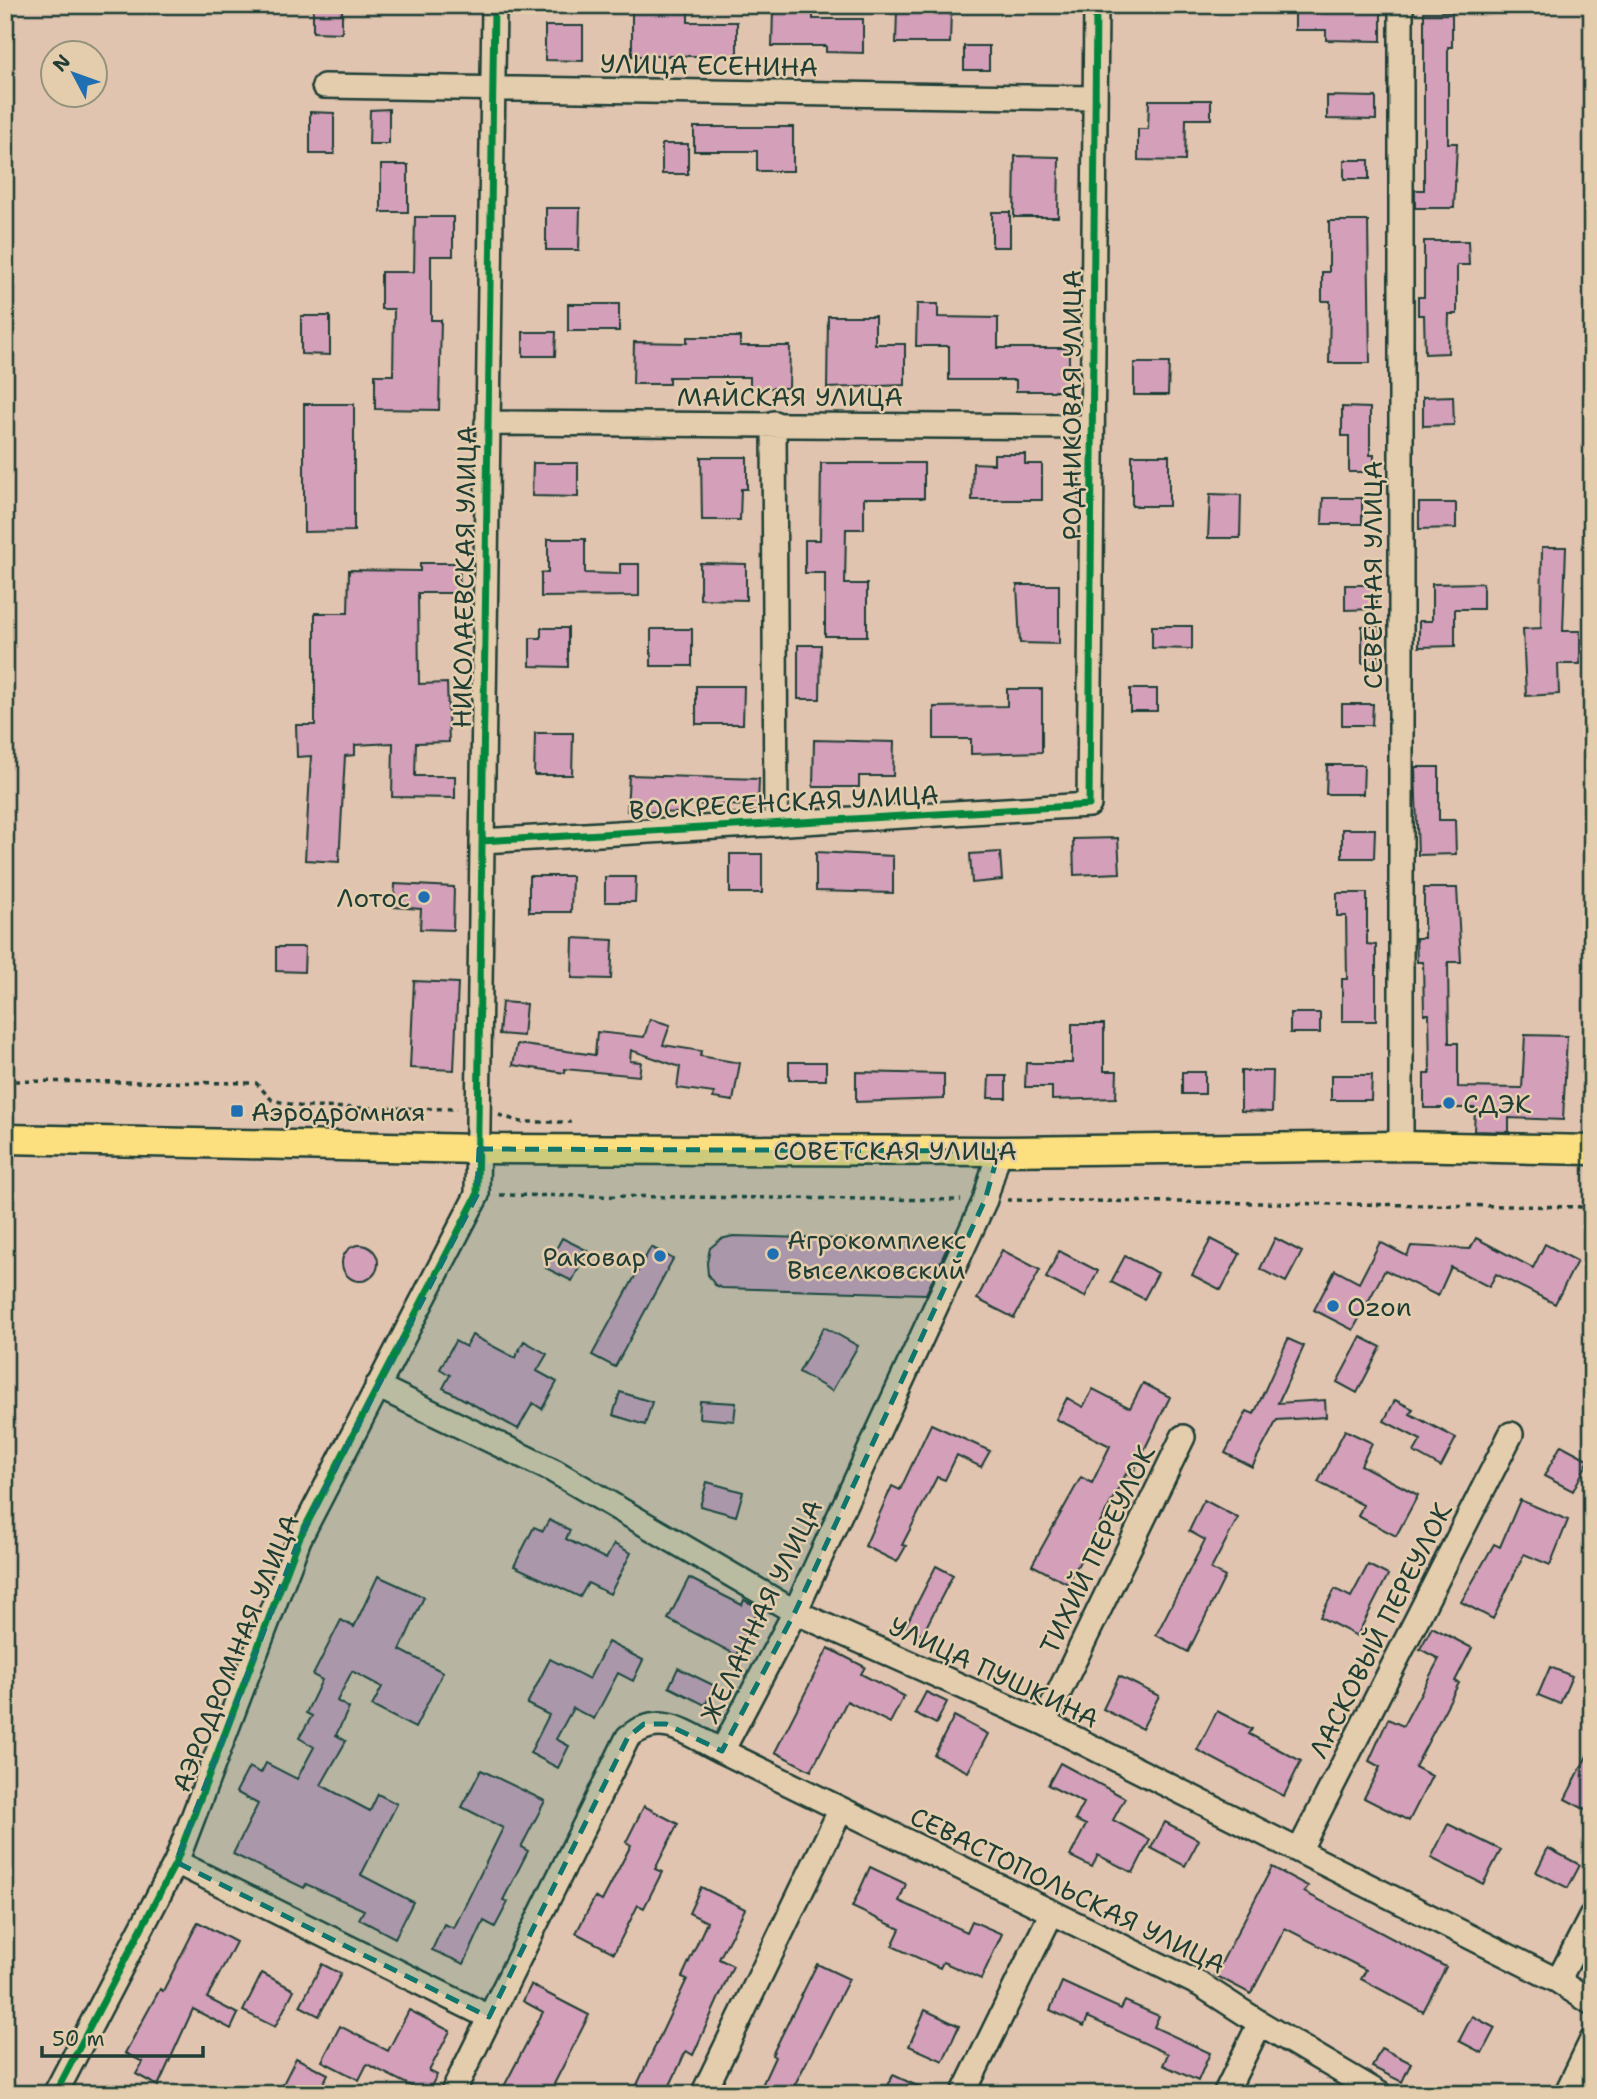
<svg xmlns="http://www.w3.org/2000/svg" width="1597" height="2099" font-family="'Shantell Sans',sans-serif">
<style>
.building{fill:#d39fb9;stroke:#1f3d34;stroke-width:2}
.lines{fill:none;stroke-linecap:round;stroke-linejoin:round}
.minor-casing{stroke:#1f3d34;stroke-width:28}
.major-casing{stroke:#1f3d34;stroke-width:33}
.path{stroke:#1f3d34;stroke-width:3.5;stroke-dasharray:5 5;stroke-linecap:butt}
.minor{stroke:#e4cdad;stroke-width:23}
.major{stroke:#fce080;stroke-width:28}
.cycleway-casing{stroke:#e4cdad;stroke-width:11}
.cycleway{stroke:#00873e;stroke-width:7}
.marked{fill:#0f766e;fill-opacity:0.2;stroke:#0f766e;stroke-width:5;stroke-dasharray:14 9;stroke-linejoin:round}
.poi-dot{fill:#1f6fb2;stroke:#e4cdad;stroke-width:2.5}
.labels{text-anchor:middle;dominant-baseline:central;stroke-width:5;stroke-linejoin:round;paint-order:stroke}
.street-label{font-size:26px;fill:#1f3d34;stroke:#e4cdad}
.poi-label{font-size:26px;fill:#1f3d34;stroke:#e4cdad;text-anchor:start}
</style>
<rect width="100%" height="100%" fill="#e1c4af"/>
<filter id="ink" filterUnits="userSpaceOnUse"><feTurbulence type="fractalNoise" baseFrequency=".0143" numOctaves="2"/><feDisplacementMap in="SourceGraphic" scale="14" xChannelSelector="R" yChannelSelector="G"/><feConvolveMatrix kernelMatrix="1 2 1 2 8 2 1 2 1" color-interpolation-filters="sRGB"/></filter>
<g filter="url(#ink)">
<path class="building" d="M 313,5 L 342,5 L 342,33 L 313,32 Z
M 632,5 L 688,5 L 688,22 L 737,22 L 737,56 L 632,56 Z
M 773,10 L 813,10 L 813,19 L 863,19 L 863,53 L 826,52 L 826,46 L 772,46 Z
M 897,10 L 951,10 L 950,43 L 896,43 Z
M 1295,11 L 1381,11 L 1381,41 L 1326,40 L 1326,30 L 1295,30 Z
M 1424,12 L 1452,12 L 1452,47 L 1448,47 L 1448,143 L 1457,143 L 1454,208 L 1415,208 L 1415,190 L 1424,190 Z
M 545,26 L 583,26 L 583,61 L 545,60 Z
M 964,46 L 989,46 L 989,70 L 964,70 Z
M 1327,96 L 1376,97 L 1376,120 L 1327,119 Z
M 1149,100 L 1211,100 L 1211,119 L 1186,119 L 1185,161 L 1138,160 L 1138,129 L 1148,129 Z
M 389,109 L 389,144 L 369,144 L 370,110 Z
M 310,112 L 334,113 L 334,154 L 310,154 Z
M 694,127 L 793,127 L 793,171 L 757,171 L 757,151 L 694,151 Z
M 662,144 L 688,144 L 688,174 L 662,174 Z
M 1015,156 L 1059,157 L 1058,217 L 1014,217 Z
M 1344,160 L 1369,160 L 1369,179 L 1344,179 Z
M 381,165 L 408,165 L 408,212 L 381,212 Z
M 546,208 L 580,208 L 579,250 L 546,250 Z
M 992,212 L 1010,212 L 1010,247 L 992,247 Z
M 415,217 L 453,217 L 453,256 L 431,256 L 431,320 L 441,320 L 439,410 L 375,409 L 375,375 L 393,375 L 394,309 L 381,309 L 381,272 L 414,272 Z
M 1329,221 L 1368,221 L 1370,363 L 1329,363 L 1330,301 L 1322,301 L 1322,272 L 1329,272 Z
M 1424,241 L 1468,241 L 1469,265 L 1457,265 L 1457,314 L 1449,314 L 1448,353 L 1425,354 L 1424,315 L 1418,315 L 1418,297 L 1424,297 Z
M 568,304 L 619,304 L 619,331 L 568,331 Z
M 917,304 L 938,304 L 938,317 L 998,318 L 998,348 L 1069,348 L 1069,391 L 1016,391 L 1016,380 L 949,380 L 949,346 L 916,346 Z
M 301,316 L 330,316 L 330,355 L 301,354 Z
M 828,316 L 875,316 L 875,344 L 905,344 L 905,385 L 827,388 Z
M 523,332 L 556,332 L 555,356 L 523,356 Z
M 687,337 L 740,337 L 740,346 L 790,346 L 789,388 L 750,388 L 750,377 L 669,377 L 669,384 L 633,384 L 634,342 L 687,343 Z
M 1134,363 L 1169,363 L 1168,395 L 1134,395 Z
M 1453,396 L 1454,425 L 1423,426 L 1423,397 Z
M 304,404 L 354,404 L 354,531 L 304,532 Z
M 1342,407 L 1370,408 L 1370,455 L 1374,455 L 1374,472 L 1349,472 L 1349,436 L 1342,436 Z
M 994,454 L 1025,454 L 1025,464 L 1042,464 L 1042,500 L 972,500 L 973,463 L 994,464 Z
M 1132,455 L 1169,455 L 1169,506 L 1132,506 Z
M 701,457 L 747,457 L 747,489 L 741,489 L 740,520 L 702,520 Z
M 533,463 L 578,463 L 578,497 L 532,496 Z
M 821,463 L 924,463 L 924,498 L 864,498 L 864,529 L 846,529 L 845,584 L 867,584 L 867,636 L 825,636 L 825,573 L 805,573 L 805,540 L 820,540 Z
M 1210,494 L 1241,495 L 1240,538 L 1208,538 Z
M 1323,498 L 1362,498 L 1362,524 L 1322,524 Z
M 1419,503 L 1456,503 L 1456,528 L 1419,529 Z
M 548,539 L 585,539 L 585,573 L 620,574 L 620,564 L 639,564 L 639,596 L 541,597 L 541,573 L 548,573 Z
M 1542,547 L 1566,547 L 1563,631 L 1580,631 L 1580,664 L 1558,664 L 1559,694 L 1526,696 L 1523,629 L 1541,628 Z
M 420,563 L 460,563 L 459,593 L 418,593 L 419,684 L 447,683 L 449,742 L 416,743 L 415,776 L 455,776 L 455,798 L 392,797 L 393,743 L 355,745 L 355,755 L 345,756 L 339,862 L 305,860 L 311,756 L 297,757 L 296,725 L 315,725 L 315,613 L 348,613 L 349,570 L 420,571 Z
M 700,563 L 746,564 L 746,600 L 700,599 Z
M 1483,583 L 1483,609 L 1455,609 L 1455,646 L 1419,647 L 1419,621 L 1432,621 L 1432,584 Z
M 1017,585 L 1059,585 L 1059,644 L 1020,643 Z
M 1345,585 L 1376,585 L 1376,609 L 1345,610 Z
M 1152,626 L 1192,626 L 1192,649 L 1152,648 Z
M 1362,626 L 1379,626 L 1379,663 L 1362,663 Z
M 541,628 L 568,628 L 568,667 L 530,666 L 530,638 L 541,638 Z
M 651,629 L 692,629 L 692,666 L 651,666 Z
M 798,645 L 821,645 L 820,699 L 798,699 Z
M 696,686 L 744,686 L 743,724 L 696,724 Z
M 1007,689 L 1042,689 L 1042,752 L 971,754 L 971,739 L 934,739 L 934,707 L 1007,706 Z
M 1130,689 L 1157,689 L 1157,711 L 1130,711 Z
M 1342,704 L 1373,704 L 1372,725 L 1342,725 Z
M 535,733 L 573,733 L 572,775 L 534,775 Z
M 814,740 L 894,742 L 893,776 L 859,776 L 859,787 L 813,787 Z
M 1327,765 L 1364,765 L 1363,794 L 1326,794 Z
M 1415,767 L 1439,767 L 1439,820 L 1455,820 L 1456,854 L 1418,855 Z
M 629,775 L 759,779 L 758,806 L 681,804 L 681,813 L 627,811 Z
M 1342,829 L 1375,829 L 1374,858 L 1342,858 Z
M 1118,838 L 1120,873 L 1074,875 L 1073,839 Z
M 816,852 L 893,856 L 893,893 L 816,891 Z
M 1000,852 L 1002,880 L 972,883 L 970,854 Z
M 730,854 L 762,854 L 762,893 L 730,893 Z
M 529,876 L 572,876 L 571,912 L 529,912 Z
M 605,877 L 636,877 L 635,902 L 605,902 Z
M 395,884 L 454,887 L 453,930 L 420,929 L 421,909 L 394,907 Z
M 1424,888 L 1457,888 L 1461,962 L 1448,962 L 1449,1043 L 1458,1043 L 1458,1087 L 1522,1088 L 1525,1035 L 1567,1036 L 1563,1120 L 1509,1118 L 1509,1132 L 1474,1131 L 1475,1108 L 1424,1108 L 1424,1074 L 1430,1074 L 1429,1014 L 1424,1014 L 1423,962 L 1417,962 L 1416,938 L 1424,938 Z
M 1337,893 L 1367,893 L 1367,944 L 1376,945 L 1376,1021 L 1342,1021 L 1342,979 L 1347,979 L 1346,916 L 1337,916 Z
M 573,938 L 613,940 L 611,979 L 572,978 Z
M 276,947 L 305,947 L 304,972 L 276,971 Z
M 414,981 L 458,983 L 454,1070 L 410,1068 Z
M 502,1002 L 526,1004 L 523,1036 L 499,1034 Z
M 1290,1013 L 1320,1013 L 1320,1033 L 1290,1033 Z
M 650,1019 L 670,1025 L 663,1045 L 701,1051 L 700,1056 L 740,1063 L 733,1101 L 713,1098 L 714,1093 L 677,1088 L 680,1067 L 631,1050 L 630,1061 L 641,1062 L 639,1076 L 565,1069 L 565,1073 L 513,1065 L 517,1044 L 595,1055 L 597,1032 L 644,1037 Z
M 1072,1024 L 1104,1024 L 1104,1071 L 1117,1071 L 1116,1098 L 1052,1100 L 1052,1087 L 1025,1087 L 1026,1063 L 1072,1063 Z
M 789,1062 L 826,1062 L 826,1080 L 789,1080 Z
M 1241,1071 L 1273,1071 L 1272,1112 L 1241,1111 Z
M 856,1072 L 944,1074 L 944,1099 L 856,1102 Z
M 1182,1072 L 1205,1072 L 1205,1094 L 1182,1094 Z
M 1331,1075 L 1372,1075 L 1371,1100 L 1331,1100 Z
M 989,1076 L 1006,1076 L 1006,1098 L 988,1098 Z
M 733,1236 L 874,1240 L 950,1241 L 926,1294 L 722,1288 L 715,1285 L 708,1275 L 707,1263 L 710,1248 L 721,1239 Z
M 562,1238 L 588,1251 L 572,1281 L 546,1268 Z
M 1275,1238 L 1302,1252 L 1286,1282 L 1260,1269 Z
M 1476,1238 L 1533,1268 L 1545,1244 L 1577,1261 L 1555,1304 L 1496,1274 L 1489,1287 L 1451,1267 L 1438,1296 L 1385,1270 L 1353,1330 L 1314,1310 L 1335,1270 L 1359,1283 L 1380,1242 L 1407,1256 L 1411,1246 L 1470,1249 Z
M 1211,1239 L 1240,1254 L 1221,1290 L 1192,1275 Z
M342 1263a18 18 0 1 1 36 0a18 18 0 1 1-36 0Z
M 651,1247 L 673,1259 L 615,1367 L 592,1355 Z
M 1002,1250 L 1040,1270 L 1014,1318 L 977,1299 Z
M 1059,1251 L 1098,1271 L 1085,1297 L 1046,1278 Z
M 1125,1256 L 1158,1273 L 1144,1299 L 1111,1282 Z
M 824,1327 L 858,1346 L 832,1391 L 799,1372 Z
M 472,1335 L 515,1358 L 524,1341 L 547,1354 L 537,1371 L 557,1382 L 542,1409 L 533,1403 L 518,1429 L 443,1388 L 450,1375 L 440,1369 L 455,1341 L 466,1347 Z
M 1361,1337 L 1381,1347 L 1357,1393 L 1337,1382 Z
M 1288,1339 L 1304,1346 L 1278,1403 L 1325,1400 L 1326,1417 L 1277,1420 L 1252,1467 L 1225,1453 L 1247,1411 L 1254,1414 Z
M 1143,1383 L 1170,1397 L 1131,1477 L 1126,1474 L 1068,1584 L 1032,1565 L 1081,1477 L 1092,1483 L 1110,1446 L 1056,1419 L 1067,1398 L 1083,1407 L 1093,1389 L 1130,1408 Z
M 620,1392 L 652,1402 L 645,1425 L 613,1415 Z
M 1395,1400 L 1413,1409 L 1410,1414 L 1456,1438 L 1441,1467 L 1414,1452 L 1421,1440 L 1384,1421 Z
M 700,1401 L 736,1403 L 734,1421 L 699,1418 Z
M 931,1424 L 990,1451 L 981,1467 L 957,1455 L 945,1480 L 937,1477 L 902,1545 L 906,1546 L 897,1562 L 865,1546 L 892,1486 L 900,1490 Z
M 1345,1430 L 1372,1443 L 1361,1465 L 1418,1495 L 1396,1536 L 1358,1516 L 1363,1505 L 1318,1482 Z
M 1561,1445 L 1589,1460 L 1573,1491 L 1544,1476 Z
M 707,1482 L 743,1492 L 736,1516 L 700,1506 Z
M 1204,1500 L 1238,1518 L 1211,1569 L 1225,1577 L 1188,1652 L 1156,1635 L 1205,1540 L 1189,1531 Z
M 1520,1500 L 1568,1520 L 1550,1565 L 1524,1554 L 1493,1619 L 1461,1602 L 1494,1544 L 1500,1547 Z
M 549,1520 L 570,1530 L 566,1539 L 606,1559 L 614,1544 L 631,1553 L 610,1594 L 588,1583 L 580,1597 L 514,1566 L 534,1527 L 543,1531 Z
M 1368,1565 L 1388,1575 L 1357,1636 L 1320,1617 L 1335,1589 L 1351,1597 Z
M 936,1566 L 953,1575 L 922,1635 L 905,1627 Z
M 378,1576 L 424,1597 L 400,1650 L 443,1672 L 415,1728 L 372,1706 L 382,1687 L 352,1671 L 337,1701 L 349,1708 L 336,1735 L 346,1741 L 321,1785 L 370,1811 L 378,1794 L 397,1804 L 361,1875 L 413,1902 L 395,1938 L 359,1919 L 364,1910 L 306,1884 L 304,1888 L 233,1854 L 258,1804 L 236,1792 L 249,1767 L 261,1773 L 266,1763 L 297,1779 L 314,1747 L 299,1738 L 312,1716 L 306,1713 L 322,1680 L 313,1675 L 341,1620 L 354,1627 Z
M 689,1578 L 742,1605 L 744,1600 L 760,1608 L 736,1655 L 668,1619 Z
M 1432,1627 L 1472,1648 L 1455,1681 L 1459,1683 L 1415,1767 L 1432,1776 L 1409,1821 L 1364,1798 L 1380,1767 L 1369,1761 L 1388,1719 L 1403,1726 L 1439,1659 L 1420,1649 Z
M 608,1642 L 643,1660 L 633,1681 L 618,1673 L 594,1719 L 573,1708 L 556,1739 L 569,1746 L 558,1768 L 530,1753 L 549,1715 L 527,1704 L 550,1659 L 589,1679 Z
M 828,1648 L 865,1667 L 861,1674 L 904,1696 L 890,1723 L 847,1701 L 811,1771 L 775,1752 Z
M 1550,1667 L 1572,1676 L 1560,1704 L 1538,1695 Z
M 678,1668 L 715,1686 L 705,1705 L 669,1687 Z
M 1119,1676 L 1159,1696 L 1142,1729 L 1103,1709 Z
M 926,1692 L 947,1702 L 936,1724 L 915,1713 Z
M 1217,1711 L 1252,1729 L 1249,1734 L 1301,1761 L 1284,1796 L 1197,1750 Z
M 954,1716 L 988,1734 L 968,1772 L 934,1755 Z
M 1592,1746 L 1592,1813 L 1565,1799 Z
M 1060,1763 L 1125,1798 L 1113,1820 L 1150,1840 L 1133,1873 L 1098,1855 L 1092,1867 L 1070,1856 L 1086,1825 L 1075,1820 L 1084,1803 L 1048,1785 Z
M 481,1770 L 545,1801 L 521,1847 L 528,1851 L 503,1900 L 508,1902 L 495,1927 L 484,1921 L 464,1964 L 432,1950 L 444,1924 L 454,1928 L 503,1828 L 462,1807 Z
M 644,1806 L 678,1824 L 655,1869 L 662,1872 L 644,1908 L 638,1905 L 614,1953 L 576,1933 L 595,1897 L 602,1901 L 631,1845 L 626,1842 Z
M 1165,1822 L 1199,1840 L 1185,1866 L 1151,1848 Z
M 1448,1824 L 1501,1850 L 1483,1884 L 1431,1858 Z
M 1548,1848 L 1580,1865 L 1568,1888 L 1536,1872 Z
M 870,1867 L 906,1884 L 899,1901 L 967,1932 L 972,1921 L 1002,1934 L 981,1979 L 943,1962 L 940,1968 L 892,1946 L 900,1929 L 852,1907 Z
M 1272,1867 L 1308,1886 L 1304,1892 L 1446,1967 L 1423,2012 L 1361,1979 L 1366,1970 L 1285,1928 L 1251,1994 L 1215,1975 Z
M 701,1887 L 745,1909 L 719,1959 L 733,1966 L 693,2055 L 686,2051 L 666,2094 L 645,2094 L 635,2089 L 687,1979 L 682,1977 L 707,1922 L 689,1913 Z
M 198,1922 L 236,1942 L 207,1998 L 238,2014 L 231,2029 L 193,2009 L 158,2086 L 136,2074 L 143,2062 L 125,2053 L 160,1989 L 163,1991 Z
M 322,1964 L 341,1974 L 319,2016 L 300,2006 Z
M 817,1964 L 849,1979 L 790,2094 L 758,2094 L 775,2057 L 772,2055 Z
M 262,1973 L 294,1990 L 275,2027 L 243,2011 Z
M 1062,1982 L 1121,2009 L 1125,2001 L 1159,2016 L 1154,2027 L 1210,2053 L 1198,2081 L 1163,2065 L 1168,2054 L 1088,2017 L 1084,2026 L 1050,2010 Z
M 531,1985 L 589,2015 L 549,2094 L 500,2094 L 543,2012 L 523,2001 Z
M 409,2010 L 450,2031 L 429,2071 L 437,2075 L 427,2094 L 367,2064 L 359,2080 L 322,2061 L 340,2026 L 388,2051 Z
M 925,2010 L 959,2026 L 943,2061 L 909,2046 Z
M 1472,2016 L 1495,2028 L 1482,2053 L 1459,2041 Z
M 1381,2048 L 1411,2063 L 1402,2082 L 1372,2067 Z
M 296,2058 L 328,2074 L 318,2094 L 278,2094 Z
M 893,2075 L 935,2094 L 884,2094 Z"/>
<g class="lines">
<g class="minor-casing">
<path id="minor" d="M 1401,5 L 1401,1146
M 324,86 L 1094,98
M 487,423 L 1092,427
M 774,423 L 776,824
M 482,841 L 1089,805 L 1096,5
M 377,1386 L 554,1471 L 795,1612 L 1044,1723 L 1558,1981 L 1592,2003
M 1044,1723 L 1183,1437
M 722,1751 L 1201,1985 L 1260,2023 L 1380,2094
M 1299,1851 L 1511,1434
M 176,1862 L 489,2017
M 1558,1981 L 1592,1915
M 55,2094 L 176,1862 L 299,1539 L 477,1195 L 494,5
M 452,2094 L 628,1737 C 663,1710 688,1735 722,1751 L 795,1612 L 985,1200 L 999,1151
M 703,2094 L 841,1809
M 963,2094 L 1052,1912
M 1225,2094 L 1260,2023
M 1566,2094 L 1592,2040"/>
</g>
<g class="major-casing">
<path id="major" d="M 5,1139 L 479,1149 L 999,1151 L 1401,1146 L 1592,1150"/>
</g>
<path class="path" d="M 5,1081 L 256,1083 L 272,1100 L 303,1107 L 457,1109
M 499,1115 L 521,1122 L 571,1122
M 500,1195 L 961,1200
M 1007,1200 L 1592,1207"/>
<use href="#minor" class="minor"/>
<use href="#major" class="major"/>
<g class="cycleway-casing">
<path id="cycleway" d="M 482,841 L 1089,805 L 1096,5
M 55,2094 L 176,1862 L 299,1539 L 477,1195 L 494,5"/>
</g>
<use href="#cycleway" class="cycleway"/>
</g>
</g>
<path class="marked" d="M 479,1149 L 999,1151 L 985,1200 L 795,1612 L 722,1751 L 666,1724 L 644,1724 L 628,1737 L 489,2017 L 176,1862 L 299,1539 L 477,1195 Z"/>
<g class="poi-dot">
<circle cx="424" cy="897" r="7"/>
<circle cx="1449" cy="1103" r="7"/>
<rect x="230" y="1104" width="14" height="14" rx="3.5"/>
<circle cx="773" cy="1254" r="7"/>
<circle cx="660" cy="1256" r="7"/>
<circle cx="1333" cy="1306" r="7"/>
</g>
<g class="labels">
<g class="street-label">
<text transform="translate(709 65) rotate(1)">УЛИЦА ЕСЕНИНА</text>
<text x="790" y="396">МАЙСКАЯ УЛИЦА</text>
<text transform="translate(1071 405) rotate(-90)">РОДНИКОВАЯ УЛИЦА</text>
<text transform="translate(1372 575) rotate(-90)">СЕВЕРНАЯ УЛИЦА</text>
<text transform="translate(464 577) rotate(-89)">НИКОЛАЕВСКАЯ УЛИЦА</text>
<text transform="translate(784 802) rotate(-3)">ВОСКРЕСЕНСКАЯ УЛИЦА</text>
<text x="895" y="1150">СОВЕТСКАЯ УЛИЦА</text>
<text transform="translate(1097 1549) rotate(-64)">ТИХИЙ ПЕРЕУЛОК</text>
<text transform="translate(761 1611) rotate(-64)">ЖЕЛАННАЯ УЛИЦА</text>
<text transform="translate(1380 1630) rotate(-63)">ЛАСКОВЫЙ ПЕРЕУЛОК</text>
<text transform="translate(235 1653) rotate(-68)">АЭРОДРОМНАЯ УЛИЦА</text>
<text transform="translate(994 1672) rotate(25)">УЛИЦА ПУШКИНА</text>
<text transform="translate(1068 1890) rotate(26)">СЕВАСТОПОЛЬСКАЯ УЛИЦА</text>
</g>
<g class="poi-label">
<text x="410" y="897" text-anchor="end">Лотос</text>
<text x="1463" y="1103">СДЭК</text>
<text x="251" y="1111">Аэродромная</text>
<text x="787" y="1239">Агрокомплекс<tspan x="787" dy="30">Выселковский</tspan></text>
<text x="646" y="1256" text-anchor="end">Раковар</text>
<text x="1347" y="1306">Ozon</text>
</g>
</g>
<rect width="1597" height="2099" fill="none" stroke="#e4cdad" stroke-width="28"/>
<rect x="14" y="14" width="1569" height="2071" fill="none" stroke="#1f3d34" stroke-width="2.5" filter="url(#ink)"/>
<g transform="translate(74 74) rotate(311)"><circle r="33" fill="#e4cdad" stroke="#95937d" stroke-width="2"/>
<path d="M0-5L12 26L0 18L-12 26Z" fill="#1f6fb2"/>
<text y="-10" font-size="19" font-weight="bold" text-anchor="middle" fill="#1f3d34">N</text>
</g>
<path d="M42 2046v10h161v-10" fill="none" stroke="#1f3d34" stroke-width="3.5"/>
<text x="52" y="2046" font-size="21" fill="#1f3d34" stroke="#e4cdad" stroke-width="5" paint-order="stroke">50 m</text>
</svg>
